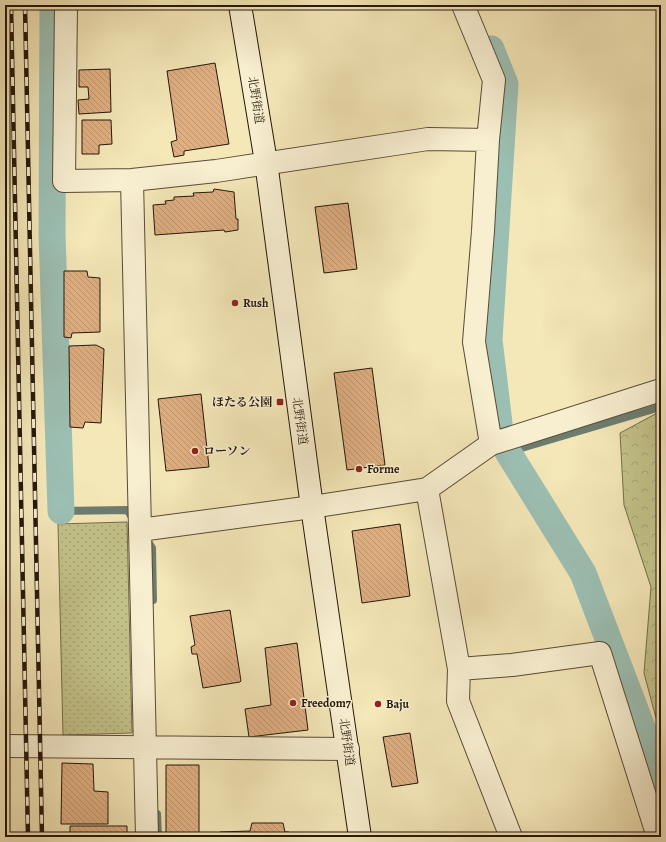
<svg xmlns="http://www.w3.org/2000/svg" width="666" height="842" font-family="Alegreya,'Noto Serif JP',serif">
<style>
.forest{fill:url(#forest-crowns);stroke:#746d4a}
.park{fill:url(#park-dots);stroke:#746d4a}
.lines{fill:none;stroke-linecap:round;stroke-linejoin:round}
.stream{stroke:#6c7c6f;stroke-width:8}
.canal{stroke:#9cbfb3;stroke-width:27}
.building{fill:url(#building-back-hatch);stroke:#24170a}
.street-casing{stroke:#584b36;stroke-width:24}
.secondary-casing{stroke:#24170a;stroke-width:24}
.street{stroke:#f8efd1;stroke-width:22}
.secondary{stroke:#f8efd1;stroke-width:22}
.rail-casing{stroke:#24170a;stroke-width:4.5}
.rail{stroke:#f8efd1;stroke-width:3;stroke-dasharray:9;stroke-linecap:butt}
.poi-dot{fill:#8f2418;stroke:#f8efd1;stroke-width:1.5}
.labels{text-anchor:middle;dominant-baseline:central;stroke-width:3;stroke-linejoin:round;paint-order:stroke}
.street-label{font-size:12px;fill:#24170a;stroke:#f8efd1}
.poi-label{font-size:12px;font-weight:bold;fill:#24170a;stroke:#f8efd1;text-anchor:start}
</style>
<defs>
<pattern id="forest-crowns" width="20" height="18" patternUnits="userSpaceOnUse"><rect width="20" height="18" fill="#c3c38a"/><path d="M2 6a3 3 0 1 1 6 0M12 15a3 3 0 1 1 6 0" fill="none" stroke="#a7a776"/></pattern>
<pattern id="park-dots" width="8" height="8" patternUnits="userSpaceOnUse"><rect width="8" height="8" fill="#c3c38a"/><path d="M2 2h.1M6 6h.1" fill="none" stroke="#a7a776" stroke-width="1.8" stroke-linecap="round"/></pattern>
<pattern id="building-back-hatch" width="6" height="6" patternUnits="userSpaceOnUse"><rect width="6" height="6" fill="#dfaf82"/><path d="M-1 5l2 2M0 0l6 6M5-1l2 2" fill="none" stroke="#bf966f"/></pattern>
</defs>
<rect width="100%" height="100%" fill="#f4e7b8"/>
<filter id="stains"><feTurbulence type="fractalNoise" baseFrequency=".005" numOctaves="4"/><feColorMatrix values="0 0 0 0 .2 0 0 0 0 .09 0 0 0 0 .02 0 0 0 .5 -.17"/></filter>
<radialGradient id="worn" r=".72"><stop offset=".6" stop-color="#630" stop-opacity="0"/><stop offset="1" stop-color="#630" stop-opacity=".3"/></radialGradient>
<path class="forest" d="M 661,411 L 661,737 L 644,673 L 651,587 L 624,505 L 620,433 Z"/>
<path class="park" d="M 127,522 L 132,733 L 63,735 L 58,524 Z"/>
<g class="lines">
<path class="stream" d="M 508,452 L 657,408 L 661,405
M 61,511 L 127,510 L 135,521
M 146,539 L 152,548 L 153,600
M 157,814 L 158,837"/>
<path class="canal" d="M 53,5 L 52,233 L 61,511
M 491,49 L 505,84 L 489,340 L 499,423
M 508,452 L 583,573 L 654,759 L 661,789"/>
</g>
<path class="building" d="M 215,63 L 229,144 L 184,151 L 184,155 L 174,157 L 171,142 L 177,140 L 167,71 Z
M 110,69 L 111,112 L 79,114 L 78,100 L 89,99 L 88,87 L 79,87 L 79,70 Z
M 82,120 L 111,120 L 112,144 L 99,145 L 99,154 L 82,154 Z
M 214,189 L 234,192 L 236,219 L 238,219 L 238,230 L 225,232 L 224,230 L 155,235 L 153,205 L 166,204 L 165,201 L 174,200 L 174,197 L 194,196 L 193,193 L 213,192 Z
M 348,203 L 357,269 L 324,273 L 315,207 Z
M 64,271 L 87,271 L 88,277 L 100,278 L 100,332 L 72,333 L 71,338 L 64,337 Z
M 96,345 L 104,349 L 101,423 L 85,422 L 83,428 L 70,427 L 69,346 Z
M 372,368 L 385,465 L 347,470 L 334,373 Z
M 201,394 L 209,467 L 166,471 L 158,399 Z
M 400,524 L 410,596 L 362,603 L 352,531 Z
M 230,610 L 241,681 L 240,682 L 203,688 L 197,654 L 192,654 L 191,647 L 195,645 L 190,616 Z
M 297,643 L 308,730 L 249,737 L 245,709 L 271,705 L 265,648 Z
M 410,733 L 418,783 L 392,787 L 383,737 Z
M 62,763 L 93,764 L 94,791 L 108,792 L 108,824 L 61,824 Z
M 166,765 L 199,765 L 199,837 L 166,837 Z
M 252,823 L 283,823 L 285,832 L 289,832 L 290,837 L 220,837 L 220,832 L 250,831 Z
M 70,826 L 127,826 L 127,837 L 64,837 L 64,833 L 70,833 Z"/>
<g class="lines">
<g class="street-casing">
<path id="street" d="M 66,5 L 64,181 L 132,180 L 216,171 L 428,139 L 488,140
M 463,5 L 494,80 L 488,140 L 483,231 L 474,342 L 491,444
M 132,180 L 147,837
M 427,489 L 459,669 L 458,701 L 511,837
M 140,530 L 312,507 L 427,489 L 491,444 L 661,390
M 459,669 L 512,665 L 600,653 L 658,837
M 5,746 L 348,749"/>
</g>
<g class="secondary-casing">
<path id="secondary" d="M 240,5 L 266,162 L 312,507 L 360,837"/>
</g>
<use href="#street" class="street"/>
<use href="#secondary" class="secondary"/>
<g class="rail-casing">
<path id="rail" d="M 11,5 L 28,837
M 25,5 L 42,837"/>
</g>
<use href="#rail" class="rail"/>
</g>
<g class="poi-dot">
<circle cx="235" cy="303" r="4"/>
<rect x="276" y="398" width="8" height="8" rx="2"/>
<circle cx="195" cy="451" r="4"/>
<circle cx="359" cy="469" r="4"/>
<circle cx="293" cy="703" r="4"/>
<circle cx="378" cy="704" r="4"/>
</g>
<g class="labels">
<g class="street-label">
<text transform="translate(256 100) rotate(81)">北野街道</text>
<text transform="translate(300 421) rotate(82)">北野街道</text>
<text transform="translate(347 742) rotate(82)">北野街道</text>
</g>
<g class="poi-label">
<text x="243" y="303">Rush</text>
<text x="272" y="402" text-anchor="end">ほたる公園</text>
<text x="203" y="451">ローソン</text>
<text x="367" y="469">Forme</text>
<text x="301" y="703">Freedom7</text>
<text x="386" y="704">Baju</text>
</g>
</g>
<rect width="666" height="842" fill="none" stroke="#f4e7b8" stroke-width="20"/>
<rect x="6" y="6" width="654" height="830" fill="none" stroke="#24170a" stroke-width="2"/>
<rect x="10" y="10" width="646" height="822" fill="none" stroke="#24170a"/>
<rect width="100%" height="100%" filter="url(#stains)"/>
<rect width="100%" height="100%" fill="url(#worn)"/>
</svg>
